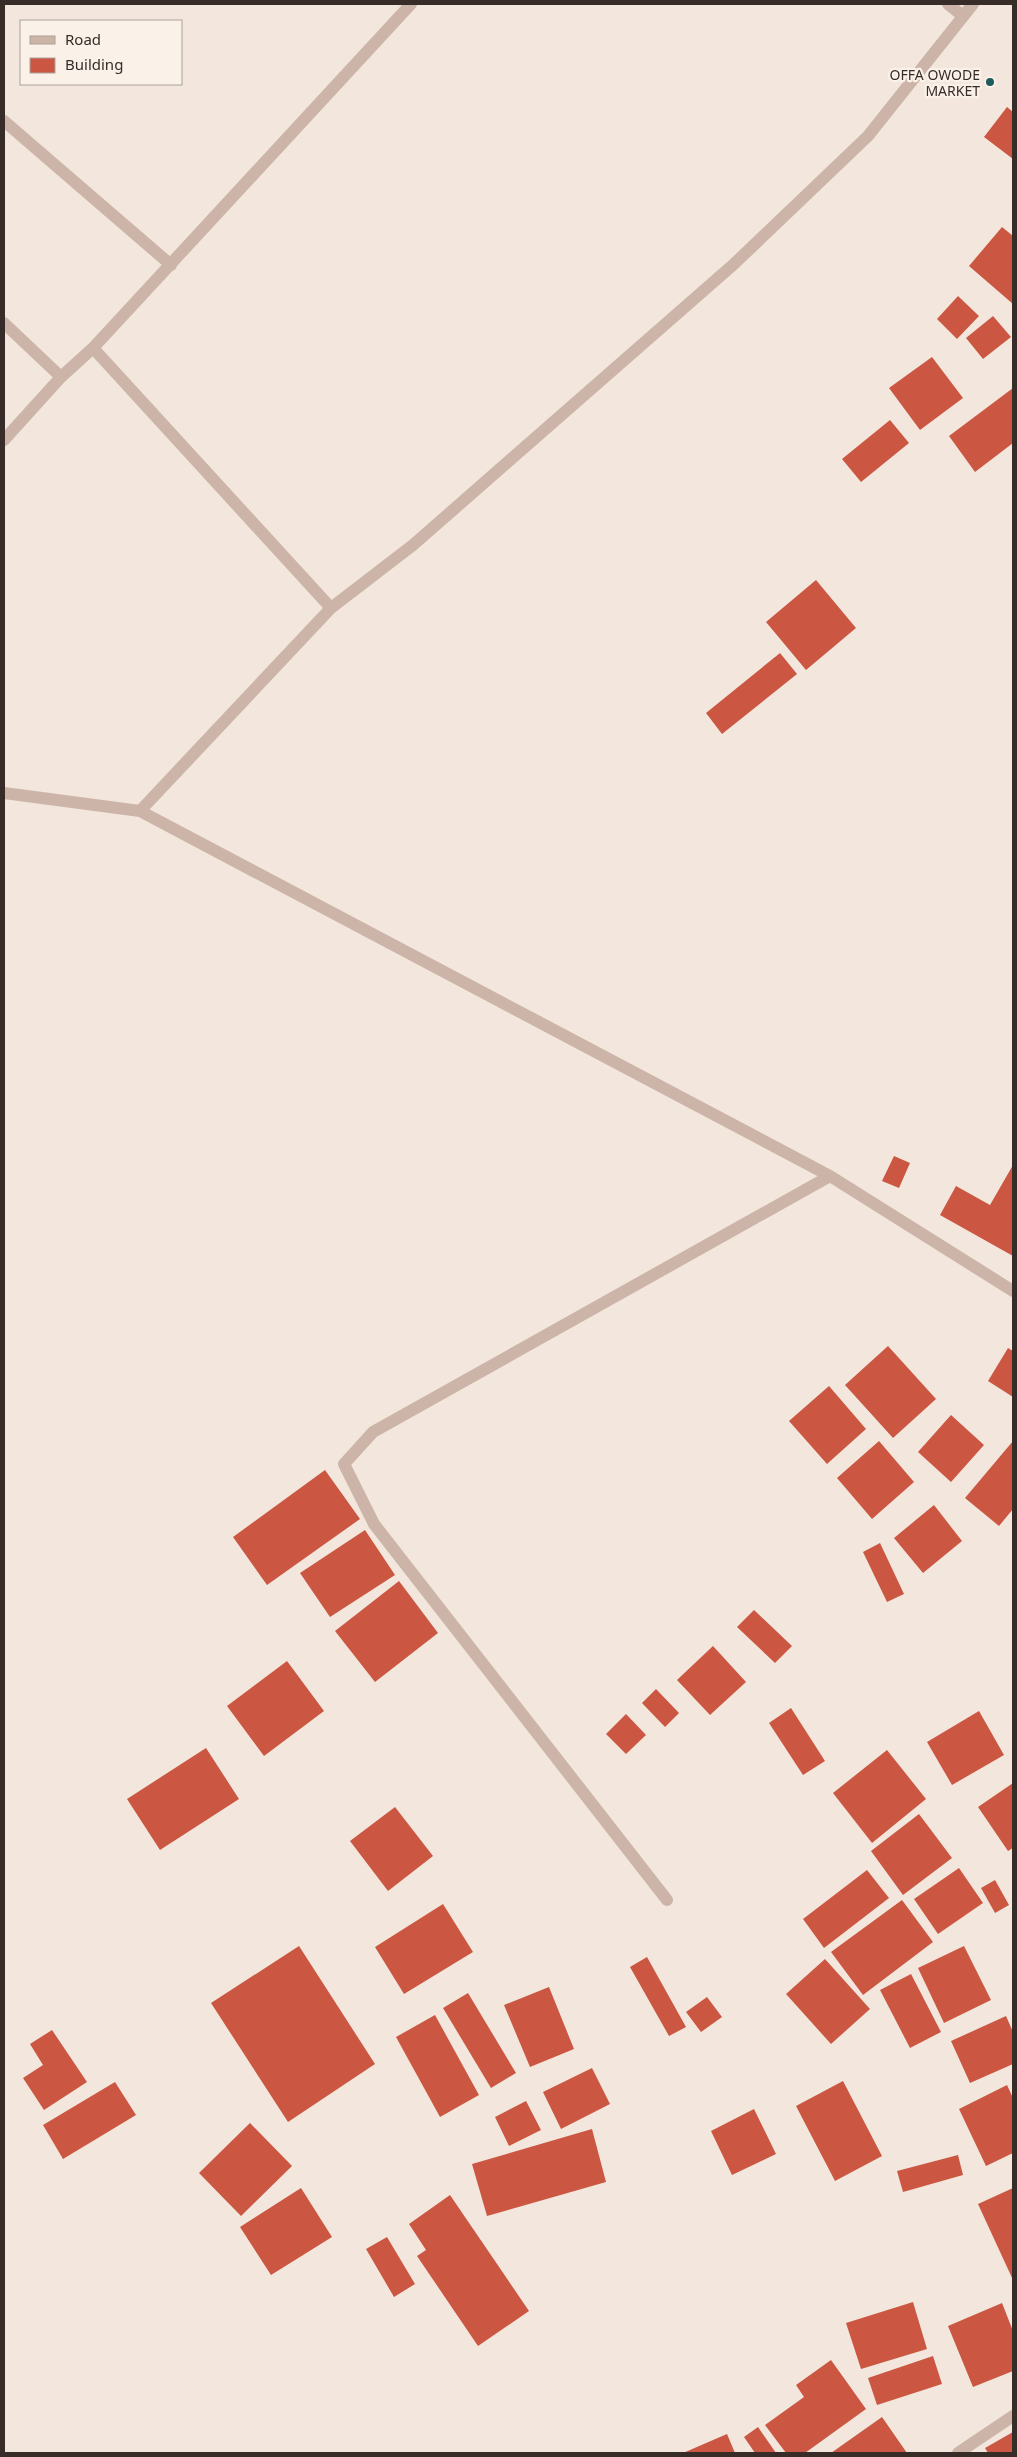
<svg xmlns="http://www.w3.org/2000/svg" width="1017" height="2457" font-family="'Noto Sans',sans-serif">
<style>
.building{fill:#cb5743}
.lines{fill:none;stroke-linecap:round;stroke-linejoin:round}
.minor{stroke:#ccb5a8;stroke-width:12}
.poi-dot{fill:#1c5c5a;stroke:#faf1e9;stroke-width:2}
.labels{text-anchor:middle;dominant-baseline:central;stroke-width:4.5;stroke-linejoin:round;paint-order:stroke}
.poi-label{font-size:14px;fill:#382c28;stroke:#faf1e9;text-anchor:end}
</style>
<rect width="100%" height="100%" fill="#f3e6dc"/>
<path class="building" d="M 1007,107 L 1013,112 L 1013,159 L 984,137 Z
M 1002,227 L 1013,236 L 1013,304 L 969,266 Z
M 958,296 L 979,316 L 957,339 L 937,319 Z
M 993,316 L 1011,337 L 983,359 L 966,338 Z
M 932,357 L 963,398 L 920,430 L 889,388 Z
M 1013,388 L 1013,443 L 975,472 L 949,436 Z
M 890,420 L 909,443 L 861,482 L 842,459 Z
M 816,580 L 856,628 L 806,670 L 766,622 Z
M 780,653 L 797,674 L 722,734 L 706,713 Z
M 894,1156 L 910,1163 L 899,1188 L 882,1181 Z
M 1013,1165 L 1013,1256 L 940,1215 L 956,1186 L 990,1205 Z
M 888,1346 L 936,1399 L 893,1438 L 845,1385 Z
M 1008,1348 L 1013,1351 L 1013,1397 L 988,1381 Z
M 829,1386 L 866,1429 L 827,1464 L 789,1421 Z
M 951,1415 L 984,1445 L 951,1482 L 918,1452 Z
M 879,1441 L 914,1482 L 872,1519 L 837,1478 Z
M 1013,1441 L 1013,1509 L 999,1526 L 965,1498 Z
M 325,1470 L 360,1519 L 267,1585 L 233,1537 Z
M 934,1505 L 962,1541 L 923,1573 L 894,1538 Z
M 365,1530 L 395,1575 L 330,1617 L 300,1573 Z
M 880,1543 L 904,1594 L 887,1602 L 863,1552 Z
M 399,1581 L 438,1633 L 375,1682 L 335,1631 Z
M 754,1610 L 792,1646 L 775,1663 L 737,1627 Z
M 713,1646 L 746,1682 L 710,1715 L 677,1680 Z
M 287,1661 L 324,1711 L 264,1756 L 227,1706 Z
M 656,1689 L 679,1713 L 665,1727 L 642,1703 Z
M 791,1708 L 825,1761 L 803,1775 L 769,1723 Z
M 979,1711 L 1004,1755 L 952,1785 L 927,1742 Z
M 626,1714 L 646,1735 L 626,1754 L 606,1734 Z
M 206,1748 L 239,1799 L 160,1850 L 127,1799 Z
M 887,1750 L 926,1799 L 872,1843 L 833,1793 Z
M 1013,1783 L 1013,1848 L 1008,1851 L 978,1807 Z
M 395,1807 L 433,1856 L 388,1891 L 350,1841 Z
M 919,1814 L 952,1858 L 903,1895 L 871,1851 Z
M 959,1868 L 983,1903 L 938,1934 L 914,1899 Z
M 867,1870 L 889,1898 L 824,1948 L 803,1919 Z
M 995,1880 L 1009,1905 L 995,1913 L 981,1888 Z
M 902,1900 L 933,1942 L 863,1995 L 831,1952 Z
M 443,1904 L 473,1952 L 404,1994 L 375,1947 Z
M 299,1946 L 375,2064 L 288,2122 L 211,2003 Z
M 964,1946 L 991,2000 L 944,2023 L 918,1968 Z
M 647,1957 L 686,2027 L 669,2036 L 630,1967 Z
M 825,1959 L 870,2009 L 831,2044 L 786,1994 Z
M 911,1974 L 941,2032 L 910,2048 L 880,1990 Z
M 549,1987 L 574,2049 L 530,2067 L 504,2005 Z
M 468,1993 L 516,2073 L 491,2088 L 443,2008 Z
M 707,1997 L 722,2017 L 701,2032 L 686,2012 Z
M 435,2015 L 479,2095 L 440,2117 L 396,2037 Z
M 1006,2016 L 1013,2032 L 1013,2064 L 970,2083 L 951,2041 Z
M 52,2030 L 87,2082 L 44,2110 L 23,2078 L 43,2065 L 30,2044 Z
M 592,2068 L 610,2104 L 561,2129 L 543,2092 Z
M 843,2081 L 882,2156 L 835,2181 L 796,2106 Z
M 115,2082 L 136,2115 L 63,2159 L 43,2125 Z
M 1007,2085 L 1013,2098 L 1013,2153 L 986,2166 L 959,2109 Z
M 526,2101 L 541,2130 L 509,2146 L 495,2117 Z
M 754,2109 L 776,2154 L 732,2175 L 711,2131 Z
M 250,2123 L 292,2166 L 241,2216 L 199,2173 Z
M 592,2129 L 606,2182 L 487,2216 L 472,2164 Z
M 958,2155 L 963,2175 L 903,2192 L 897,2171 Z
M 301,2188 L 332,2237 L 271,2275 L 240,2227 Z
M 1013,2188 L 1013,2280 L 978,2204 Z
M 450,2195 L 529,2311 L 478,2346 L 417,2256 L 426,2250 L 409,2224 Z
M 387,2237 L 415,2284 L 394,2297 L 366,2249 Z
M 913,2302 L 927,2349 L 861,2369 L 846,2323 Z
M 1002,2303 L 1013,2331 L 1013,2371 L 973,2387 L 948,2326 Z
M 933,2356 L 942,2384 L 877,2405 L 868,2378 Z
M 831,2360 L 866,2409 L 805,2453 L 786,2453 L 765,2425 L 804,2397 L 796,2385 Z
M 882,2417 L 907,2453 L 831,2453 Z
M 758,2427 L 776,2453 L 755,2453 L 744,2437 Z
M 1013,2432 L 1013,2453 L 988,2453 L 985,2448 Z
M 727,2434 L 735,2453 L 683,2453 Z"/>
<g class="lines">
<path class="minor" d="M 948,4 L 963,16
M 4,121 L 171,265
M 4,323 L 61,377
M 93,348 L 331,608
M 4,440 L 61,377 L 93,348 L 411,4
M 4,793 L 140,811 L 830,1176 L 1013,1291
M 140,811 L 331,608 L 413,545 L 734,264 L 868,136 L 973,4
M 667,1900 L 374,1524 L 344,1464 L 373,1432 L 830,1176
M 958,2453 L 1013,2416"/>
</g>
<circle class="poi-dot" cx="990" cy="82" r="5"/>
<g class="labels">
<g class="poi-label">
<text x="980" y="74">OFFA OWODE<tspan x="980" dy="16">MARKET</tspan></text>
</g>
</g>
<rect width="1017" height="2457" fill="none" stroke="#382c28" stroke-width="10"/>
<rect x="20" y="20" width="162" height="65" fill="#faf1e9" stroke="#aca29c"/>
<rect x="30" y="36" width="25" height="8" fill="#ccb5a8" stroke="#aca29c"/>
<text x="65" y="45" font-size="15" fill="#382c28">Road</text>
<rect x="30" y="58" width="25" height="15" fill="#cb5743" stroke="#aca29c"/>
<text x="65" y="70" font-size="15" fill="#382c28">Building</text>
</svg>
